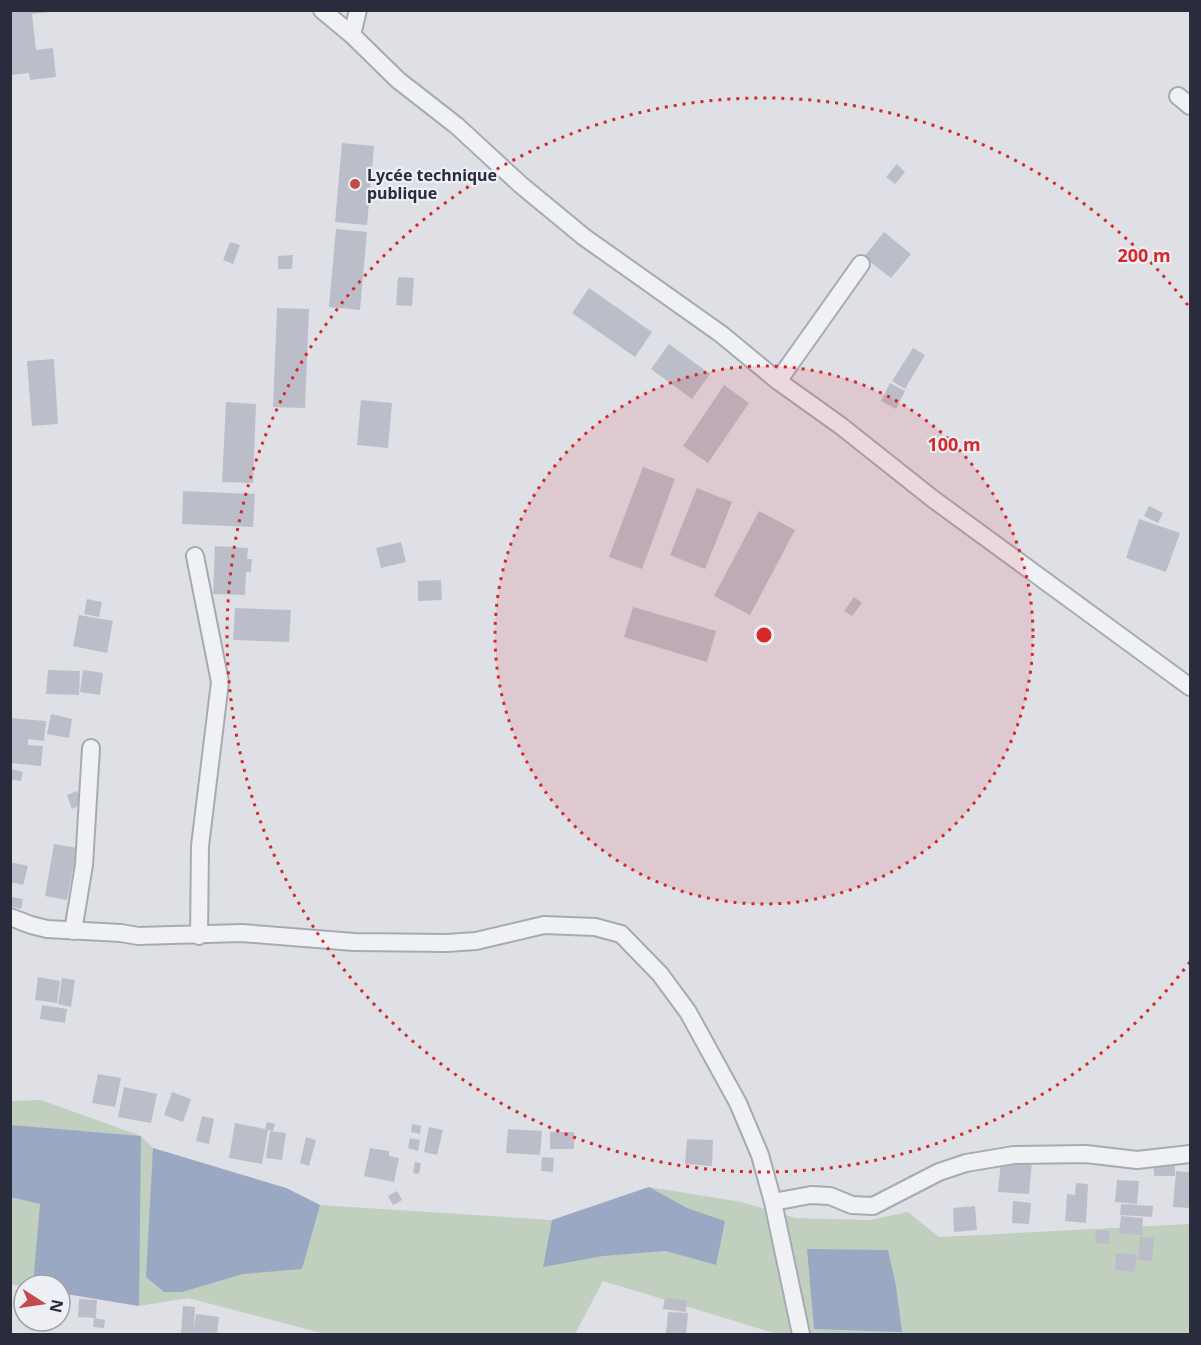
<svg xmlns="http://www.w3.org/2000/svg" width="1201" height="1345" font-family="'Noto Sans',sans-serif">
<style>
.green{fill:#c1cfbf}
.water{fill:#9ba8c4}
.building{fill:#bbbec9}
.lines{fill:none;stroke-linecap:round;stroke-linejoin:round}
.street-casing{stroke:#a7aab3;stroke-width:20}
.street{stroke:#f0f1f5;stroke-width:16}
.ring{fill:none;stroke:#d62828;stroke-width:3;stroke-dasharray:3 6}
.poi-dot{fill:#c34b4b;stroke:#edeff4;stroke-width:2}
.labels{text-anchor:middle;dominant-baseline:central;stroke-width:4.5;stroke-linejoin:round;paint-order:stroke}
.poi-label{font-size:16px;font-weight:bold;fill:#282c3c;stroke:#edeff4;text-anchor:start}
.centre{fill:#d62828;stroke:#edeff4;stroke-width:3}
.ring-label{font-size:18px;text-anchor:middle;font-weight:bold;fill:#d62828;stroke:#edeff4;stroke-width:4.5;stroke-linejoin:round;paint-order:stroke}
</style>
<rect width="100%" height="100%" fill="#dee0e6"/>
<path class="green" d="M 41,1100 L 141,1136 L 153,1148 L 286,1188 L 320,1205 L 552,1220 L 649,1187 L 742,1202 L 795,1218 L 869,1220 L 908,1212 L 939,1237 L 1190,1224 L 1190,1334 L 777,1334 L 603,1281 L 575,1334 L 325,1334 L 188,1298 L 139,1306 L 60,1293 L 60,1285 L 24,1285 L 24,1287 L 11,1284 L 10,1101 Z"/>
<path class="water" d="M 11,1125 L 141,1136 L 139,1306 L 60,1293 L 60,1285 L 33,1285 L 40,1204 L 11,1197 Z
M 153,1148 L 286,1188 L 320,1205 L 302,1269 L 243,1274 L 182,1292 L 164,1292 L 146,1277 Z
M 649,1187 L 687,1208 L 725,1221 L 716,1265 L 666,1251 L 603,1256 L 543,1267 L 552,1220 Z
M 807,1249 L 888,1250 L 896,1286 L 902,1332 L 814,1329 Z"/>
<path class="building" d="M 10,10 L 52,10 L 52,12 L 32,14 L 36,50 L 53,48 L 56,77 L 30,80 L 29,73 L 10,75 Z
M 342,143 L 374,146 L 367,225 L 335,222 Z
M 897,164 L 905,172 L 895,184 L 886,177 Z
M 336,229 L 367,232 L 360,310 L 329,307 Z
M 884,232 L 911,254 L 891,278 L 864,257 Z
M 230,242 L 240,245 L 233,264 L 223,260 Z
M 293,255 L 292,269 L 278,269 L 278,256 Z
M 398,277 L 414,278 L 412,306 L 396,305 Z
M 589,288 L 652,332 L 635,357 L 572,313 Z
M 277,308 L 309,309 L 305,408 L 273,407 Z
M 669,344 L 710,374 L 692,399 L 651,369 Z
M 913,348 L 925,355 L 905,389 L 892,381 Z
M 54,359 L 58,424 L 32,426 L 27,361 Z
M 890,383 L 905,391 L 896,409 L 881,401 Z
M 724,385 L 749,403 L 708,463 L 683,446 Z
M 361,400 L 392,403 L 388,448 L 357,445 Z
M 226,402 L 256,404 L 253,483 L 222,482 Z
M 643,467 L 675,479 L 642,569 L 609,557 Z
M 697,488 L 732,502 L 705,569 L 670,555 Z
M 183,491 L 255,494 L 253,527 L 182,524 Z
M 1149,506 L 1163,513 L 1158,523 L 1144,516 Z
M 759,511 L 795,530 L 750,615 L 714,596 Z
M 1139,519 L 1180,533 L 1166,572 L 1126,558 Z
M 401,542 L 406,562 L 381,568 L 376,548 Z
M 215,546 L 248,548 L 247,559 L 252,559 L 251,572 L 246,572 L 245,595 L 213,594 Z
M 441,580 L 442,600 L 418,601 L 418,581 Z
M 854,597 L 862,603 L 852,616 L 844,611 Z
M 87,599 L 102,602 L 99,617 L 84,614 Z
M 633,607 L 716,631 L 707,662 L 624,637 Z
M 235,608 L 291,610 L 289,642 L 233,640 Z
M 79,615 L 113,621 L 107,653 L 73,646 Z
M 48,670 L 80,671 L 79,695 L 46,694 Z
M 83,670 L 103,673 L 100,695 L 80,692 Z
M 51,714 L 72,719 L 69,738 L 47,734 Z
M 10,718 L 46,721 L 44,741 L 28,739 L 28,745 L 43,746 L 41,766 L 10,763 Z
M 11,769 L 23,772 L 21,781 L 10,779 Z
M 77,791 L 83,804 L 72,809 L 67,795 Z
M 54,844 L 77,848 L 67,900 L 45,896 Z
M 10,862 L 28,866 L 23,885 L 10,882 Z
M 12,897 L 23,899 L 21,909 L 10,906 Z
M 38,977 L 60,981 L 57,1003 L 35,1000 Z
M 62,978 L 75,980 L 71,1007 L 58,1004 Z
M 42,1005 L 67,1009 L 65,1023 L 40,1019 Z
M 98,1074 L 121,1078 L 115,1107 L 92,1103 Z
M 124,1087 L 157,1094 L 151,1123 L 118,1117 Z
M 172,1092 L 191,1099 L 183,1122 L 164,1115 Z
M 202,1116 L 214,1119 L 209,1144 L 196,1141 Z
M 267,1122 L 275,1124 L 273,1131 L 268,1130 L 262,1164 L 229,1158 L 235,1123 L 265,1129 Z
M 412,1124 L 421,1126 L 420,1134 L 411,1132 Z
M 429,1127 L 443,1130 L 437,1155 L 424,1152 Z
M 508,1129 L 542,1131 L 540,1155 L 506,1153 Z
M 270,1131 L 286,1133 L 282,1160 L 266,1158 Z
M 550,1132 L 574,1132 L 574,1149 L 550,1149 Z
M 306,1137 L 316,1140 L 309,1166 L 300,1163 Z
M 410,1138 L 420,1140 L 418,1151 L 408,1148 Z
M 687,1139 L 713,1140 L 712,1166 L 685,1164 Z
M 370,1148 L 389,1151 L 389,1156 L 399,1158 L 394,1182 L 364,1176 Z
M 542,1157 L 554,1158 L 553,1172 L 541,1171 Z
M 1001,1159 L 1032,1161 L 1029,1194 L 998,1192 Z
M 415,1162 L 421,1163 L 419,1174 L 413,1173 Z
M 1154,1163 L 1175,1163 L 1175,1176 L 1154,1176 Z
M 1176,1171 L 1190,1172 L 1190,1208 L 1173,1207 Z
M 1117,1180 L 1139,1181 L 1137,1204 L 1115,1202 Z
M 1076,1183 L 1088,1184 L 1086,1223 L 1065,1221 L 1067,1194 L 1075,1195 Z
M 397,1191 L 402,1200 L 393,1205 L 388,1196 Z
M 1013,1201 L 1031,1203 L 1029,1224 L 1012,1223 Z
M 1121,1204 L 1153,1206 L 1152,1217 L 1120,1215 Z
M 975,1206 L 977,1230 L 954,1232 L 953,1208 Z
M 1121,1216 L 1143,1218 L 1142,1235 L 1119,1233 Z
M 1096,1230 L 1110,1231 L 1109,1244 L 1095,1243 Z
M 1140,1237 L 1154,1238 L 1152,1261 L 1138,1260 Z
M 1116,1253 L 1137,1255 L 1135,1272 L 1115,1270 Z
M 665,1298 L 687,1300 L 686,1312 L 663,1309 Z
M 79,1299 L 97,1300 L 96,1318 L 78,1317 Z
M 183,1306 L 195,1307 L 194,1329 L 196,1314 L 219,1317 L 217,1334 L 181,1334 Z
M 668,1312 L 688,1313 L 686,1334 L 666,1334 Z
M 94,1318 L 105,1320 L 104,1328 L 93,1327 Z"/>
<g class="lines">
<g class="street-casing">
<path id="street" d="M 322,10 L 352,35 L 398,80 L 457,126 L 521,185 L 584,237 L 721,334 L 778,381 L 841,426 L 933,499 L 1190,687
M 352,35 L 358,10
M 1178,96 L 1190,106
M 778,381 L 861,264
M 195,556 L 220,682 L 200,846 L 199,936
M 10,917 L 31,925 L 47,929 L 121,933 L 138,936 L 242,933 L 354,942 L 447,943 L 476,941 L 544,925 L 595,927 L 621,934 L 660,974 L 688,1012 L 738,1103 L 760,1155 L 773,1202 L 801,1334
M 73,931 L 84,865 L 91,748
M 773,1202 L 811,1195 L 830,1196 L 852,1205 L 873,1206 L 939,1172 L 966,1163 L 1014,1155 L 1086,1154 L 1137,1160 L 1190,1154"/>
</g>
<use href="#street" class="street"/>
</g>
<circle cx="764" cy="635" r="269" fill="#d62828" fill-opacity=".12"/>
<g class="ring">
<circle cx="764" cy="635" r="269"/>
<path d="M1190 962A537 537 0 1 1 1190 308"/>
</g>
<circle class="poi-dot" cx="355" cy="184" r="6"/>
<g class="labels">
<g class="poi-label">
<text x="367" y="175">Lycée technique<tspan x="367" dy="18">publique</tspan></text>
</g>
</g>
<circle cx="764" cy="635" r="9" class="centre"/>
<g class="ring-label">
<text x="1144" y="262">200 m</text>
<text x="954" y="451">100 m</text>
</g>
<rect width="1201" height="1345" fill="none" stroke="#282c3c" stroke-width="24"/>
<g transform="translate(42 1303) rotate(102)"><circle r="28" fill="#edeff4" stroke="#9ea1aa" stroke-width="1.5"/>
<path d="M0-4.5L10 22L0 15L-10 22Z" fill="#c34b4b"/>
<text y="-9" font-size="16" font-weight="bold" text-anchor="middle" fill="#282c3c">N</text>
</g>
</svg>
